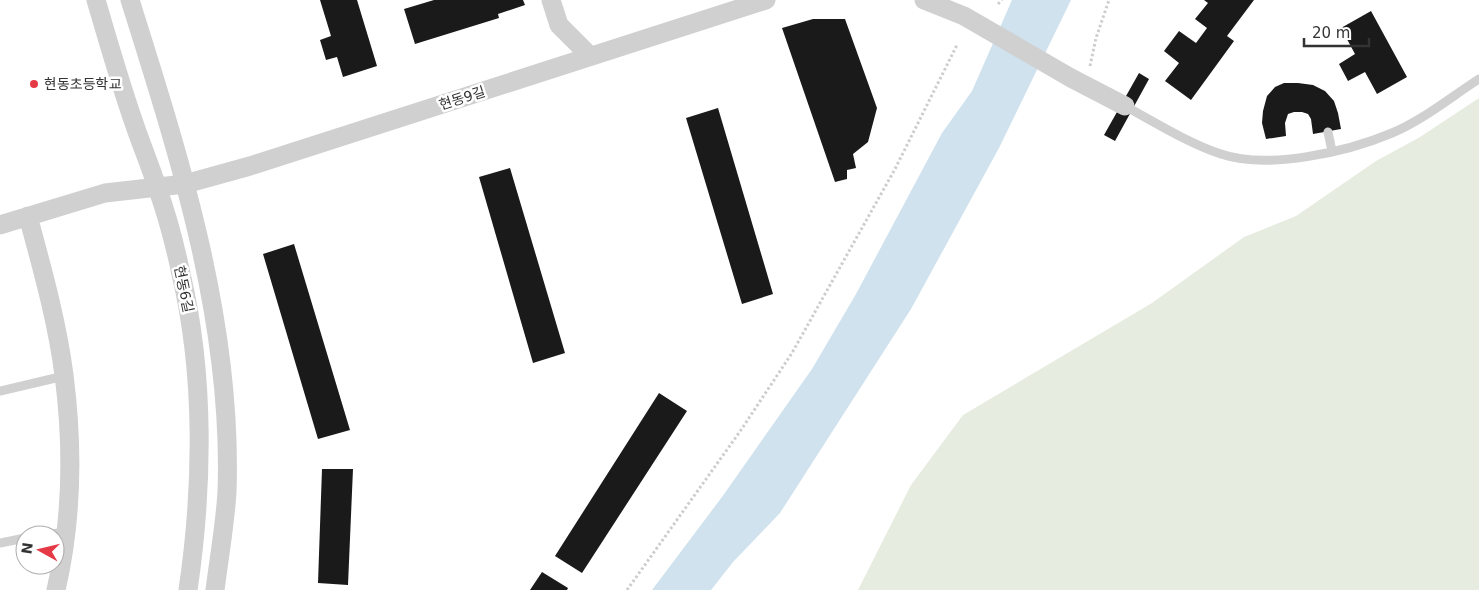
<svg xmlns="http://www.w3.org/2000/svg" width="1479" height="590" font-family="'DejaVu Sans','Noto Sans KR',sans-serif">
<style>
.green{fill:#e6ecdf}
.water{fill:#cfe2ee}
.building{fill:#1a1a1a}
.lines{fill:none;stroke-linecap:round;stroke-linejoin:round}
.path{stroke:#cdcdcd;stroke-width:3;stroke-dasharray:2.5 2.5;stroke-linecap:butt}
.lane{stroke:#d0d0d0;stroke-width:9}
.street{stroke:#d0d0d0;stroke-width:19}
.poi-dot{fill:#e63946;stroke:#fff;stroke-width:2}
.labels{text-anchor:middle;dominant-baseline:central;stroke-width:5;stroke-linejoin:round;paint-order:stroke}
.poi-label{font-size:14px;fill:#333;stroke:#fff;text-anchor:start}
.street-label{font-size:14px;fill:#333;stroke:#fff}
</style>
<rect width="100%" height="100%" fill="#fff"/>
<path class="green" d="M 1479,98 L 1479,590 L 858,590 L 911,485 L 963,415 L 1152,303 L 1244,237 L 1296,216 L 1376,161 L 1420,137 Z"/>
<path class="water" d="M 1012,0 L 1071,0 L 999,148 L 911,309 L 780,513 L 733,562 L 711,590 L 652,590 L 722,497 L 812,369 L 856,294 L 942,133 L 972,91 Z"/>
<path class="building" d="M 320,0 L 357,0 L 377,66 L 343,77 L 337,57 L 326,60 L 320,40 L 331,36 Z
M 434,0 L 523,0 L 525,5 L 498,14 L 499,18 L 415,44 L 404,9 Z
M 1204,0 L 1254,0 L 1227,36 L 1234,41 L 1191,100 L 1165,81 L 1179,63 L 1164,51 L 1179,31 L 1196,43 L 1207,28 L 1195,19 L 1208,3 Z
M 1371,11 L 1407,77 L 1377,94 L 1365,72 L 1348,81 L 1339,64 L 1355,54 L 1341,28 Z
M 813,19 L 845,19 L 877,108 L 868,142 L 853,154 L 856,168 L 847,170 L 847,179 L 835,182 L 782,28 Z
M 1139,73 L 1149,79 L 1115,141 L 1104,135 Z
M 1284,83 L 1298,83 L 1313,85 L 1325,91 L 1334,101 L 1338,113 L 1341,129 L 1313,134 L 1311,119 L 1308,114 L 1302,112 L 1294,112 L 1288,114 L 1285,123 L 1286,136 L 1266,139 L 1262,123 L 1263,111 L 1267,96 L 1275,87 Z
M 718,108 L 773,294 L 742,304 L 686,118 Z
M 510,168 L 565,353 L 533,363 L 479,177 Z
M 294,244 L 350,430 L 318,439 L 263,254 Z
M 659,393 L 687,411 L 582,573 L 555,556 Z
M 322,469 L 353,469 L 348,585 L 318,583 Z
M 542,572 L 568,588 L 567,590 L 530,590 Z"/>
<g class="lines">
<path class="path" d="M 998,4 L 1002,0
M 1090,66 L 1096,38 L 1109,0
M 627,590 L 741,430 L 792,353 L 895,169 L 957,45"/>
<path class="lane" d="M 1125,106 C 1154,122 1190,144 1221,154 C 1268,170 1347,152 1392,133 C 1423,120 1451,97 1479,79
M 1328,132 L 1332,151
M 0,391 L 64,376
M 45,535 L 65,532
M 0,543 L 25,538"/>
<path class="street" d="M 96,0 C 108,41 120,83 134,123 C 141,144 150,165 157,187 C 167,215 175,245 181,274 C 205,375 203,488 188,590
M 130,0 C 180,159 233,323 227,492 C 225,525 219,558 215,590
M 551,0 L 559,25 L 590,56
M 924,0 L 964,16 L 1071,78 L 1125,106
M 28,216 C 42,268 57,321 64,375 C 73,445 72,521 56,590
M 0,225 L 105,193 L 185,184 L 250,166 L 766,0"/>
</g>
<circle class="poi-dot" cx="34" cy="84" r="5"/>
<g class="labels">
<g class="poi-label">
<text x="44" y="84">현동초등학교</text>
</g>
<g class="street-label">
<text transform="translate(462 98) rotate(-18)">현동9길</text>
<text transform="translate(184 289) rotate(78)">현동6길</text>
</g>
</g>
<g transform="translate(40 550) rotate(278)"><circle r="24" fill="#ffffff" stroke="#adadad"/>
<path d="M0-4L9 19L0 12L-9 19Z" fill="#e63946"/>
<text y="-8" font-size="14" font-weight="bold" text-anchor="middle" fill="#333333">N</text>
</g>
<path d="M1304 38v8h65v-8" fill="none" stroke="#333333" stroke-width="2.5"/>
<text x="1312" y="38" font-size="15" fill="#333333" stroke="#ffffff" stroke-width="4" paint-order="stroke">20 m</text>
</svg>
